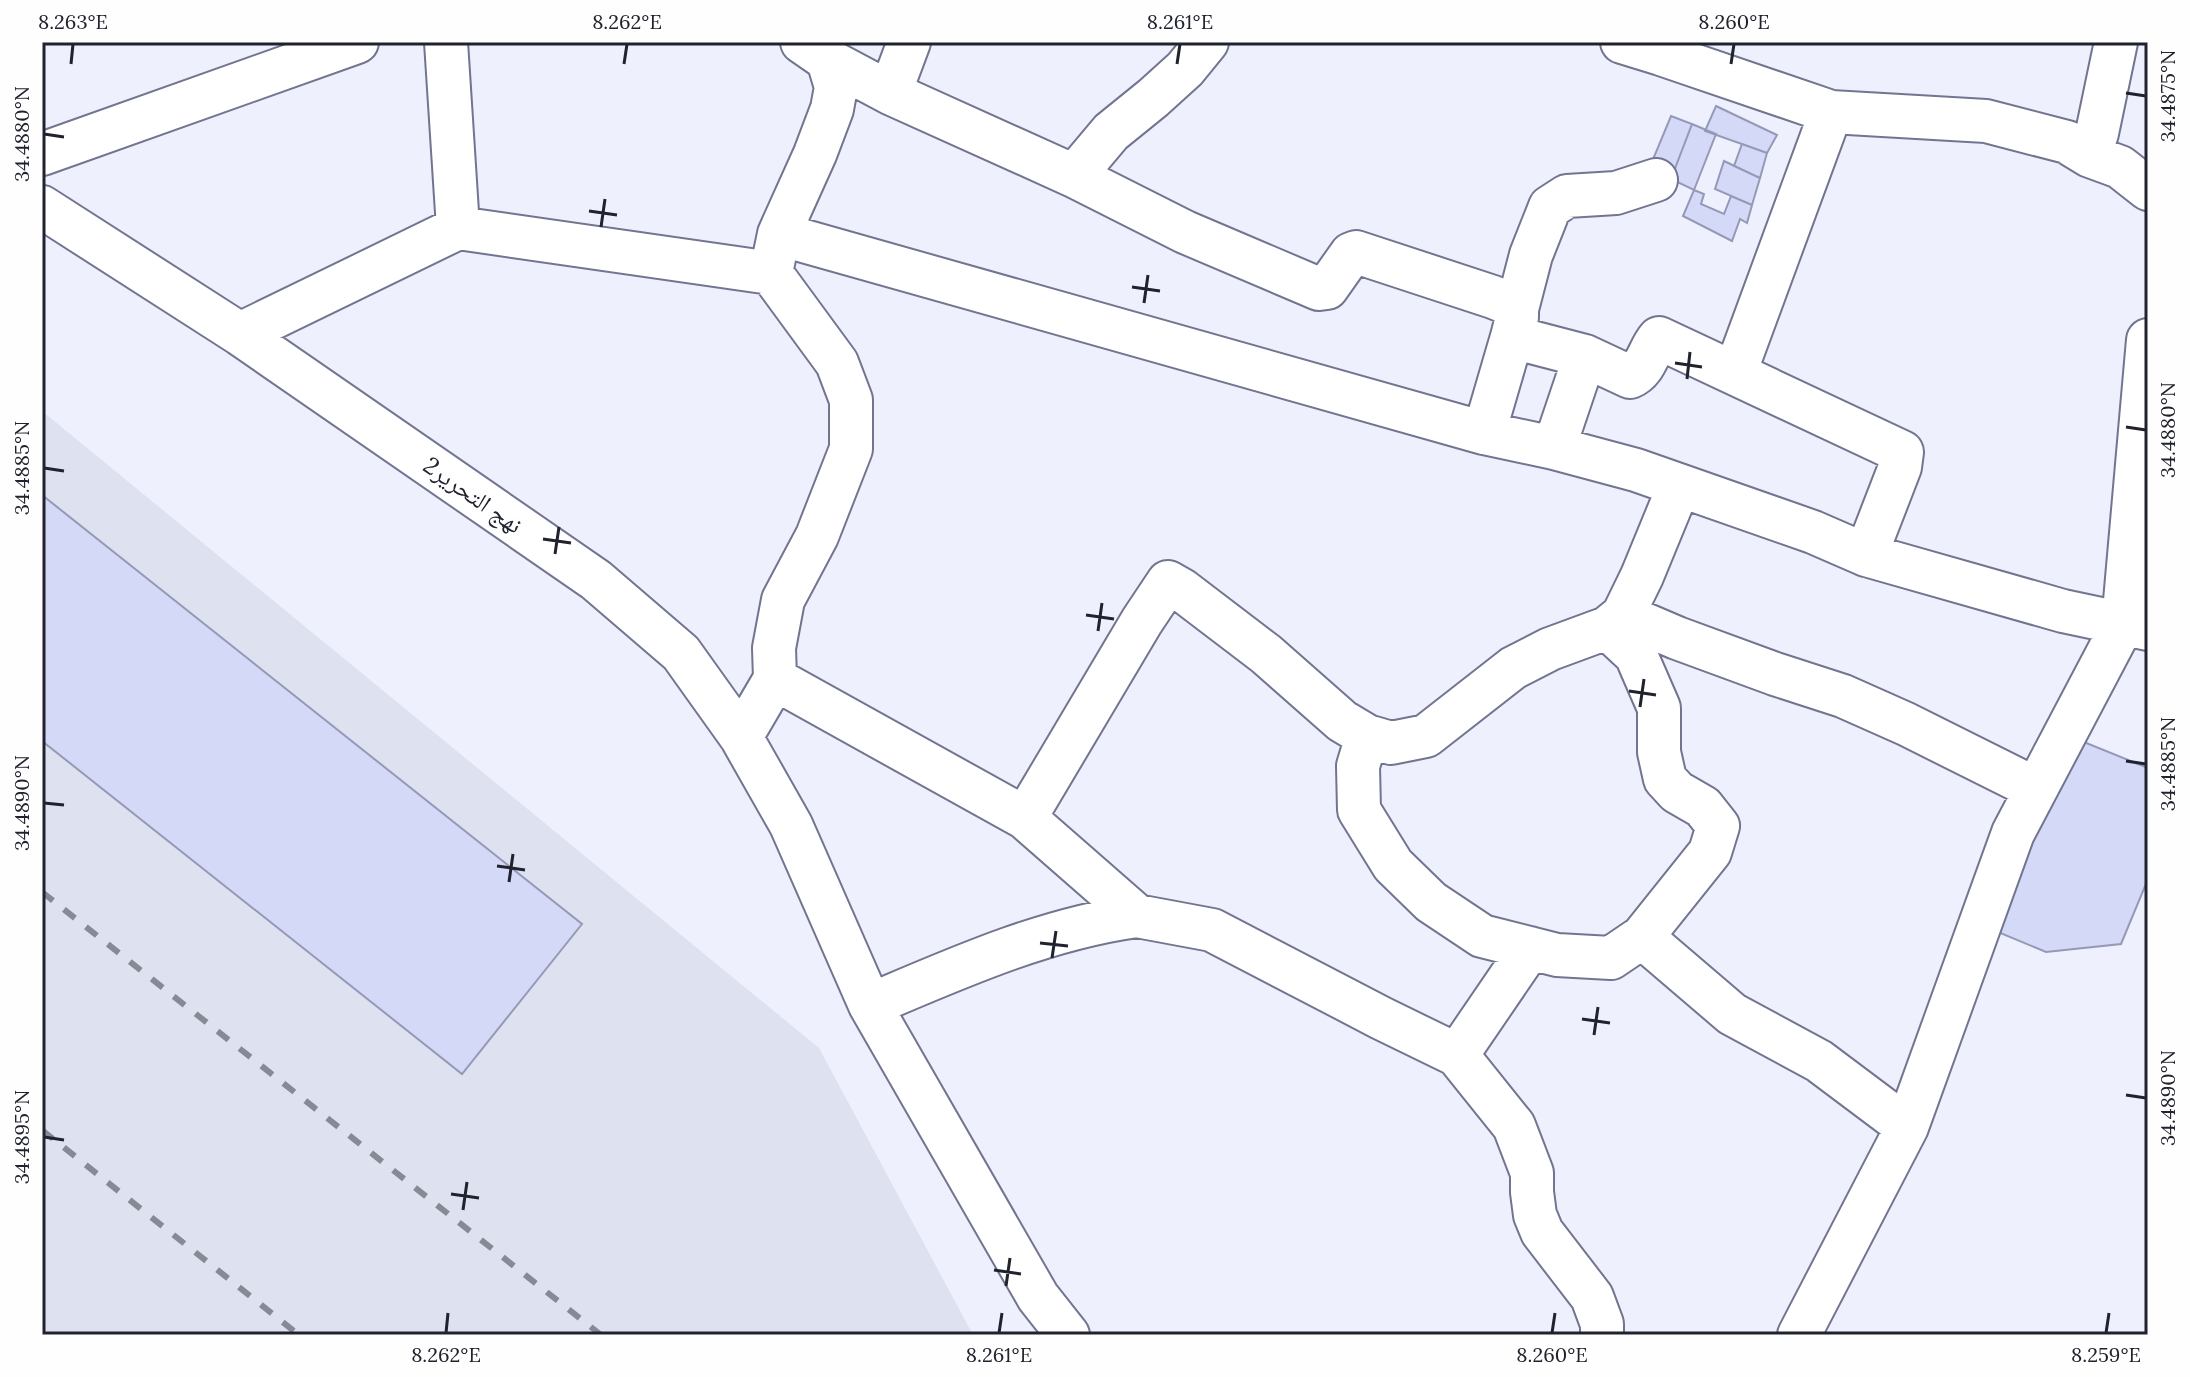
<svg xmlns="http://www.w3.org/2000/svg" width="2190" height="1377" font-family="Lora,'Noto Naskh Arabic',serif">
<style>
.built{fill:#dee1f0}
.building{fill:#d4d9f8;stroke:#9599b6;stroke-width:2}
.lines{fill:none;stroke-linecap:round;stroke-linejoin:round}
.minor-casing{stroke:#717590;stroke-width:46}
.minor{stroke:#fff;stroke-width:42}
.rail{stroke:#878995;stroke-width:6;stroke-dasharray:14 14;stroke-linecap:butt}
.ticks{fill:none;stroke:#20222d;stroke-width:3}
.labels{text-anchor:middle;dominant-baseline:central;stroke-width:8;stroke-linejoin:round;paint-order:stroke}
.street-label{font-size:24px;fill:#20222d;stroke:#fefefe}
.neatline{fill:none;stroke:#20222d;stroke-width:3}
.ticks-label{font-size:20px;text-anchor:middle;fill:#20222d}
</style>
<rect width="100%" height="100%" fill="#eef0fd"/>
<path class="built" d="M 42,411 L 819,1048 L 973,1335 L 42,1335 Z"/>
<path class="building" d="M 1716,106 L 1777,135 L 1767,153 L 1705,131 Z
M 1671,116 L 1692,124 L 1671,179 L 1649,169 Z
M 1692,124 L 1716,134 L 1694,190 L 1671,179 Z
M 1742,144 L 1767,153 L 1760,178 L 1734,166 Z
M 1724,161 L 1760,178 L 1752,205 L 1715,189 Z
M 1694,190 L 1704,194 L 1701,204 L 1724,214 L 1731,196 L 1752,205 L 1747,223 L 1740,219 L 1732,241 L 1683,216 Z
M 42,495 L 582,924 L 462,1074 L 42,741 Z
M 2069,736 L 2148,768 L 2148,879 L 2121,944 L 2046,952 L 1993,930 Z"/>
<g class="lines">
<g class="minor-casing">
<path id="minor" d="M 446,42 L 458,228
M 1622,42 L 1661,54
M 1662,42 L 1661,54 L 1831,112 L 1986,121 L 2067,142 L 2090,156 L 2120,167 L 2148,189
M 828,60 L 890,93 L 1074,176 L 1185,232 L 1319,289 L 1327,288 L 1351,254 L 1356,252 L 1493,297 L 1508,303 L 1517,309 L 1517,317 L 1512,337
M 890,93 L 909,42
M 42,154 L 357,42
M 2090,156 L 2097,133 L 2116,42
M 1074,176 L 1111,132 L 1153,98 L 1185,69 L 1207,42
M 42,207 L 240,334 L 596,580 L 681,653 L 741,737 L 791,825 L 870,1005 L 1038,1297 L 1068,1335
M 779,234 L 1484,433 L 1554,448 L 1636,470 L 1813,532 L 1866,555 L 2063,611 L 2148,629
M 1517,309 L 1531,255 L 1550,207 L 1567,196 L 1616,193 L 1656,180
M 240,334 L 458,228 L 771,273 L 779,234 L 815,154 L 832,109 L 836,87 L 828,60 L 802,42
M 1735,373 L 1831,112
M 1484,433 L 1512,337 L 1585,356
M 1554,448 L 1585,356 L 1630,377 C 1647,370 1648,350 1659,338 L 1902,452 L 1900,467 L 1866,555
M 1623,615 L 1677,638 L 1775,674 L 1843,696 L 1906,724 L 2036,789
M 775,679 L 1025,818 L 1137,916 L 1212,930 L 1381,1018 L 1457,1055 L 1514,1126 L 1532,1173 L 1532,1192 L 1535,1215 L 1542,1232 L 1592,1297 L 1602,1324 L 1602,1335
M 1367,736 L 1358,766 L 1359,810 L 1393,865 L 1431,902 L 1482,936 L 1557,955 L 1611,958 L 1642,937 L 1710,852 L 1718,826 L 1703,807 L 1677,792 L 1665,779 L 1659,752 L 1659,708 L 1636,655 L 1607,628
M 741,737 L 775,679 L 774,648 L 783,600 L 817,536 L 851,449 L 851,400 L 837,363 L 771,273
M 1025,818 L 1142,621 L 1168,582 L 1182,590 L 1266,654 L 1342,721 L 1367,736 L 1391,743 L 1426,736 L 1513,668 L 1550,649 L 1607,628 L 1623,615 L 1642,576 L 1679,486
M 1642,937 L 1732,1014 L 1819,1061 L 1907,1127
M 870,1005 C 957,968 1044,929 1137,916
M 1457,1055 L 1530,948
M 1799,1335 L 1907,1127 L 2013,833 L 2123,624 L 2148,340"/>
</g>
<use href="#minor" class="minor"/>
<path class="rail" d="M 42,892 L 601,1335
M 42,1130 L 299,1335"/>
</g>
<path class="ticks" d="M 71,64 L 73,44M 624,64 L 627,44M 1177,64 L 1180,44M 1731,64 L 1734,44M 2126,93 L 2146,96M 44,134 L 64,137M 589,211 L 617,215M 601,227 L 605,199M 1132,287 L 1160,291M 1144,303 L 1148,275M 1675,363 L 1702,367M 1687,379 L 1690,352M 2126,427 L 2146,430M 44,468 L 64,471M 543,539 L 571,543M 555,554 L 559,527M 1086,615 L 1114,619M 1098,631 L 1102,603M 1629,691 L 1656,695M 1640,707 L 1644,679M 2126,761 L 2146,764M 44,803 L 64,805M 497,866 L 525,870M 509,882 L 513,854M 1040,943 L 1068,946M 1052,958 L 1056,931M 1582,1019 L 1610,1023M 1594,1035 L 1598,1007M 2126,1095 L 2146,1098M 44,1137 L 64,1140M 451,1194 L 479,1198M 463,1210 L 467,1182M 994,1270 L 1021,1274M 1006,1286 L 1010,1258M 446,1333 L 448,1313M 999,1333 L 1002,1313M 1552,1333 L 1555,1313M 2106,1333 L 2109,1313"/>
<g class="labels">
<g class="street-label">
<text transform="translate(473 495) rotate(35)">نهج التحرير2</text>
</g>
</g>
<rect width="2190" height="1377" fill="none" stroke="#fefefe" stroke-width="88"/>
<rect x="44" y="44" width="2102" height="1289" class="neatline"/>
<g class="ticks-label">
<text x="73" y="29">8.263°E</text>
<text x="627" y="29">8.262°E</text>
<text x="1180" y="29">8.261°E</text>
<text x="1734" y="29">8.260°E</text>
<text transform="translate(2168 96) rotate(-90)" y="7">34.4875°N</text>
<text transform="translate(22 134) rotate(-90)" y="7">34.4880°N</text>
<text transform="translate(2168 430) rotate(-90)" y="7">34.4880°N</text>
<text transform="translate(22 468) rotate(-90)" y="7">34.4885°N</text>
<text transform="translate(2168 764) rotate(-90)" y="7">34.4885°N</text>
<text transform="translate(22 803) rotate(-90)" y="7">34.4890°N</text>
<text transform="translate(2168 1098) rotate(-90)" y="7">34.4890°N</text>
<text transform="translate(22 1137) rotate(-90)" y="7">34.4895°N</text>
<text x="446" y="1362">8.262°E</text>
<text x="999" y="1362">8.261°E</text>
<text x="1552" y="1362">8.260°E</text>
<text x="2106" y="1362">8.259°E</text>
</g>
</svg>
